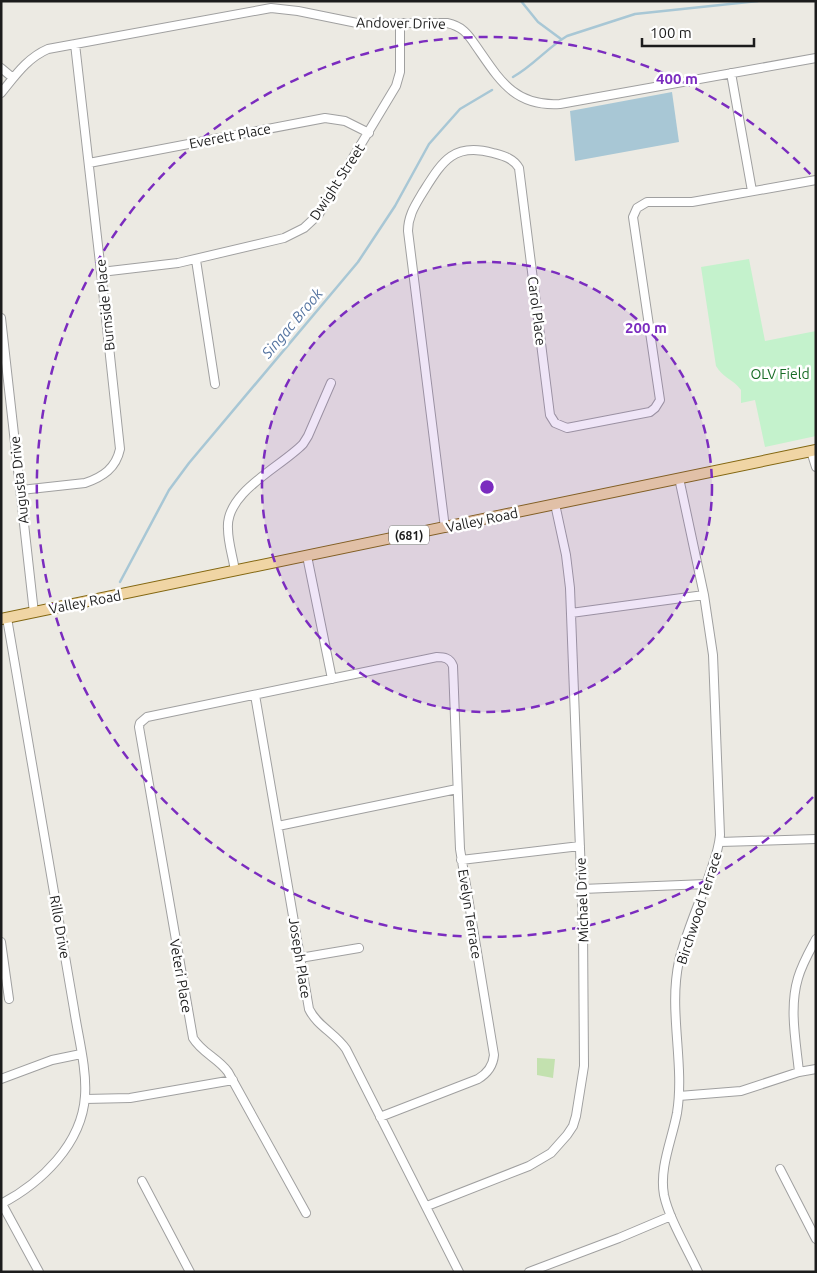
<svg xmlns="http://www.w3.org/2000/svg" width="817" height="1273" font-family="Ubuntu,sans-serif">
<style>
.grass{fill:#c3e1af}
.park{fill:#c4f2cc}
.water{fill:#a8c7d5}
.lines{fill:none;stroke-linecap:round;stroke-linejoin:round}
.stream{stroke:#a8c7d5;stroke-width:2.5}
.minor-casing{stroke:#a0a0a0;stroke-width:10}
.major-casing{stroke:#836711;stroke-width:12}
.minor{stroke:#fff;stroke-width:8}
.major{stroke:#f0d5a4;stroke-width:10}
.ring{fill:none;stroke:#7b2cbf;stroke-width:2.5;stroke-dasharray:9 6}
.labels{text-anchor:middle;dominant-baseline:central;stroke-width:5;stroke-linejoin:round;paint-order:stroke}
.shield{fill:#fff;stroke:#606060;stroke-width:1}
.shield-label{font-size:12px;font-weight:bold;fill:#1c1c1c}
.street-label{font-size:14px;fill:#1c1c1c;stroke:#fff}
.park-label{font-size:14px;fill:#186d26;stroke:#fff}
.water-label{font-size:15px;font-style:italic;fill:#5574a0;stroke:#fff}
.centre{fill:#7b2cbf;stroke:#fff;stroke-width:2.5}
.ring-label{font-size:15px;text-anchor:middle;font-weight:bold;fill:#7b2cbf;stroke:#fff;stroke-width:5;stroke-linejoin:round;paint-order:stroke}
</style>
<rect width="100%" height="100%" fill="#eceae3"/>
<path class="grass" d="M 537,1058 L 555,1059 L 553,1078 L 537,1075 Z"/>
<path class="park" d="M 749,259 L 765,341 L 816,331 L 816,436 L 765,447 L 755,400 L 741,403 L 741,390 C 733,379 723,378 716,366 L 701,267 Z"/>
<path class="water" d="M 672,92 L 679,142 L 575,161 L 570,111 Z"/>
<g class="lines">
<path class="stream" d="M 521,1 L 538,22 L 561,39
M 513,77 C 533,66 547,48 567,36 L 635,14 L 758,1
M 120,582 L 169,490 L 189,463 L 358,262 L 395,206 L 429,144 L 460,109 L 492,90"/>
<g class="minor-casing">
<path id="minor" d="M 1,68 L 13,78
M 731,73 L 752,191
M 1,93 C 15,76 27,58 48,49 L 271,8 L 298,11 L 357,23 L 447,23 C 462,26 468,34 476,46 C 499,79 514,107 560,104 L 816,58
M 89,163 L 325,118 L 345,121 L 369,133
M 196,260 L 215,384
M 101,272 L 178,263 L 284,238 L 304,228 L 319,214 L 396,86 L 400,72 L 400,23
M 1,318 L 34,613
M 811,451 L 816,467
M 679,478 L 704,595 L 713,655 L 720,835 C 719,850 713,864 708,879 C 698,906 686,933 679,961 C 668,1011 685,1063 677,1113 C 672,1140 659,1168 664,1195 C 669,1219 688,1250 698,1272
M 21,490 L 85,483 C 103,477 116,468 120,449 L 101,272 L 75,44
M 445,528 L 408,231 C 408,215 416,204 423,192 C 442,162 453,142 493,153 C 504,156 513,158 519,168 L 550,415 L 555,423 L 567,428 L 650,412 L 655,408 L 660,400 L 633,217 L 637,208 L 647,202 L 692,202 L 816,180
M 307,556 L 332,679
M 235,571 C 233,557 228,543 228,529 C 225,492 281,467 303,444 L 308,436 L 331,383
M 571,613 L 704,595
M 255,695 L 309,1009 C 317,1026 335,1033 346,1049 L 459,1272
M 278,826 L 457,789
M 720,842 L 816,839
M 461,860 L 580,846
M 582,889 L 706,884
M 1,942 L 9,999
M 300,958 L 359,948
M 799,1072 C 796,1042 789,1008 798,978 C 802,964 809,952 816,939
M 1,1079 L 52,1060 L 81,1054
M 679,1096 L 741,1091 L 799,1072 L 816,1069
M 85,1099 L 130,1098 L 233,1080
M 780,1169 L 816,1239
M 142,1181 L 190,1272
M 1,1204 C 41,1183 82,1144 85,1096 C 87,1069 78,1036 74,1009 L 7,618
M 2,1204 L 39,1272
M 427,1206 L 529,1166 L 551,1153 L 567,1135 L 573,1126 L 576,1116 L 584,1066 L 583,927 L 570,588 L 566,555 L 555,504
M 306,1213 L 228,1072 C 218,1058 202,1053 193,1038 L 139,727 L 140,723 L 147,717 L 437,657 C 444,657 450,658 453,666 L 460,849 L 494,1055 C 493,1066 488,1073 478,1079 L 380,1117
M 529,1272 L 619,1238 L 671,1216"/>
</g>
<g class="major-casing">
<path id="major" d="M 1,619 L 816,450"/>
</g>
<use href="#minor" class="minor"/>
<use href="#major" class="major"/>
</g>
<circle cx="487" cy="487" r="225" fill="#7b2cbf" fill-opacity=".12"/>
<g class="ring">
<circle cx="487" cy="487" r="225"/>
<path d="M813 797A450 450 0 1 1 813 177"/>
</g>
<g class="labels">
<rect class="shield" x="389" y="525.5" width="40" height="19" rx="4"/>
<g class="shield-label">
<text x="409" y="535">(681)</text>
</g>
<g class="street-label">
<text transform="translate(401 23) rotate(1)">Andover Drive</text>
<text transform="translate(230 136) rotate(-11)">Everett Place</text>
<text transform="translate(337 182) rotate(-57)">Dwight Street</text>
<text transform="translate(105 305) rotate(-96)">Burnside Place</text>
<text transform="translate(537 311) rotate(83)">Carol Place</text>
<text transform="translate(19 480) rotate(-96)">Augusta Drive</text>
<text transform="translate(482 520) rotate(-12)">Valley Road</text>
<text transform="translate(85 602) rotate(-11)">Valley Road</text>
<text transform="translate(582 900) rotate(-92)">Michael Drive</text>
<text transform="translate(699 908) rotate(-72)">Birchwood Terrace</text>
<text transform="translate(470 914) rotate(81)">Evelyn Terrace</text>
<text transform="translate(60 927) rotate(80)">Rillo Drive</text>
<text transform="translate(300 958) rotate(81)">Joseph Place</text>
<text transform="translate(181 976) rotate(80)">Veteri Place</text>
</g>
<g class="park-label">
<text x="780" y="374">OLV Field</text>
</g>
<g class="water-label">
<text transform="translate(292 323) rotate(-50)">Singac Brook</text>
</g>
</g>
<circle cx="487" cy="487" r="8" class="centre"/>
<g class="ring-label">
<text x="677" y="84">400 m</text>
<text x="646" y="333">200 m</text>
</g>
<rect width="817" height="1273" fill="none" stroke="#1c1c1c" stroke-width="5"/>
<path d="M642 38v8h112v-8" fill="none" stroke="#1c1c1c" stroke-width="2.5"/>
<text x="650" y="38" font-size="15" fill="#1c1c1c" stroke="#ffffff" stroke-width="4" paint-order="stroke">100 m</text>
</svg>
